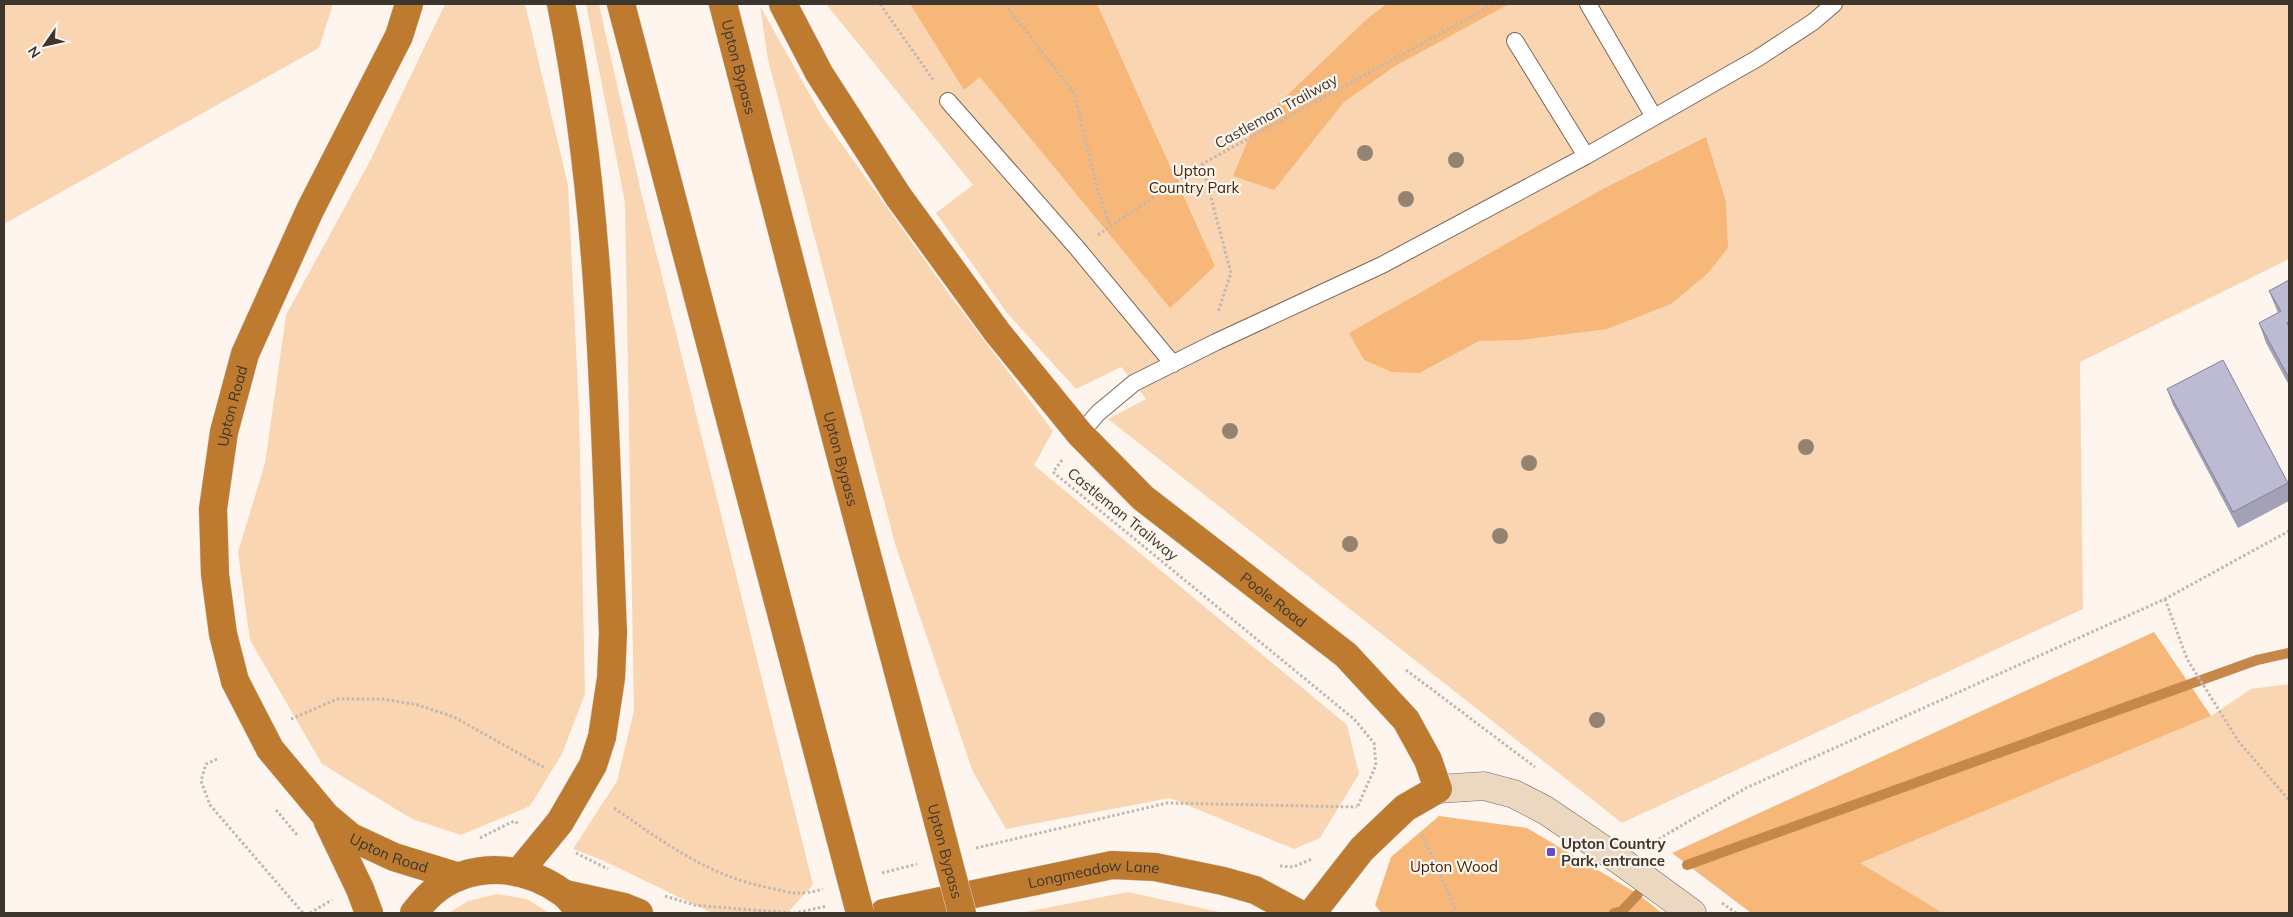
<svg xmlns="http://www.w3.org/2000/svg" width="2293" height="917" font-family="Mulish,sans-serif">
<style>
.green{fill:#fad5b2}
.forest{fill:#f6b778}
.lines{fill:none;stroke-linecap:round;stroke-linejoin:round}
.stream{stroke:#c5884a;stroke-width:10}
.lane-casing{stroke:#7a6858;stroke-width:18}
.secondary-casing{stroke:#7a6858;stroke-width:29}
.highway-casing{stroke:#d4d3d1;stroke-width:29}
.path{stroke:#c0b8b1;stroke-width:3;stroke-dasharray:2.5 2.5;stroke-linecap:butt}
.lane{stroke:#fff;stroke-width:16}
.secondary{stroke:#ecd7c1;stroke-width:28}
.highway{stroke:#be7b30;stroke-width:28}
.highway-bridge-casing{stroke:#d4d3d1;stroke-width:29;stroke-linecap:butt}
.highway-bridge{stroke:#be7b30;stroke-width:28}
.tree{fill:#948370}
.wall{fill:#a2a1b5}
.building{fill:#bcbbd3;stroke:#848394}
.poi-dot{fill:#654cc5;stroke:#fdf5ee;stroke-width:2}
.labels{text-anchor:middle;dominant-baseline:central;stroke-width:4.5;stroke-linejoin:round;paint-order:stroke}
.street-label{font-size:15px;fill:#3d362e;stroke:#fdf5ee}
.park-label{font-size:15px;fill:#3e2509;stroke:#fdf5ee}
.poi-label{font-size:15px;font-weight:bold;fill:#3d362e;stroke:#fdf5ee;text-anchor:start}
</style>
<rect width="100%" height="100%" fill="#fdf5ee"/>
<path class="green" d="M 4,4 L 333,4 L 319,48 L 4,224 Z
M 445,4 L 525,4 L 568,185 L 579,410 L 585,694 L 562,754 L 530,806 L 461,835 L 412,819 L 322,764 L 250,640 L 238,552 L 265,463 L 286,315 L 370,161 Z
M 586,4 L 599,4 L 641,192 L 813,885 L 787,913 L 712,913 L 602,860 L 573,849 L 617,781 L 634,711 L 625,202 Z
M 826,4 L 2289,4 L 2289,259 L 2080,362 L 2083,609 L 1622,823 L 1108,419 L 1146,399 L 1121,367 L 1076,389 L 1007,313 L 936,213 L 973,185 Z
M 760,6 L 823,118 L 949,294 L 1053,431 L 1034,465 L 1347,725 L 1359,774 L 1320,838 L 1294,849 L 1170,798 L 1006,829 L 973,772 L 896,547 L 768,60 Z
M 2289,684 L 2289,913 L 1943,913 L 1859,863 L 2211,716 L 2251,689 Z
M 1128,892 L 1224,913 L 1020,913 Z
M 497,894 L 527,899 L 549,913 L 449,913 L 468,901 Z"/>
<path class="forest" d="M 910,4 L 1097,4 L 1215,266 L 1170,308 L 980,77 L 964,90 Z
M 1387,4 L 1509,4 L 1395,66 L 1344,102 L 1274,190 L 1233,176 L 1253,128 L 1369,17 Z
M 1706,137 L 1726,202 L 1728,248 L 1707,274 L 1671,304 L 1607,329 L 1521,340 L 1479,341 L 1419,373 L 1392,372 L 1364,360 L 1349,333 L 1601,190 Z
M 2154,632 L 2211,716 L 1860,863 L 1943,913 L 1751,913 L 1672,853 Z
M 1439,816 L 1527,828 L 1638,894 L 1662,913 L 1381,913 L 1375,905 L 1391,857 Z"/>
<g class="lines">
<path class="stream" d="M 1687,865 L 2257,660 L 2289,653
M 1614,913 L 1622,911 L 1638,894"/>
<g class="lane-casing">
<path id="lane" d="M 1588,4 L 1654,117
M 1515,41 L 1586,156
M 948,101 L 1077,248 L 1173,364
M 1080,434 L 1098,413 L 1134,383 L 1216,342 L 1382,265 L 1586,156 L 1758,58 L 1813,22 L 1834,4"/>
</g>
<g class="secondary-casing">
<path id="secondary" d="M 1438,789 L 1484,786 L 1514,794 L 1545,810 L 1622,862 L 1692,913"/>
</g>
<g class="highway-casing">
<g id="highway">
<path d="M 561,4 C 603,211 604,423 613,633 L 611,678 L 602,737"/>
<path d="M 621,4 L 840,837"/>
<path id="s1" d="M 723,4 L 838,446 L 931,795"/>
<path id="s2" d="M 783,4 L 819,73 L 898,196 L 997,332 L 1080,434 L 1143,498 L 1346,655 L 1406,720 L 1428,760 L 1438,789 L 1405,808 L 1362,849 L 1312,913"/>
<path id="s3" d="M 235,681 L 223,634 L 215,574 L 213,509 L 224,432 L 245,354 L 310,210 L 399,36 L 409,4"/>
<path id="s4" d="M 326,816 L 351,837 L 394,857 L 459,877"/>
<path d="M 327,820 L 360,889 L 369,913"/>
<path d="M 519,872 L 560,822"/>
<path d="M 565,894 L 624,907 L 639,913"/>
<path d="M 414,913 C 419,907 425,899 432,893 C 470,861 524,864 563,893 C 570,898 575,907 581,913"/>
<path id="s5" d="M 884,913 L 1112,865 L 1155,867 L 1223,881 L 1255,890 L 1298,913"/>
</g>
</g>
<path class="path" d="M 880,4 L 934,81
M 1005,4 L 1074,93 L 1097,188 L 1110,226
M 1202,164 L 1231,273 L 1218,312
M 1098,235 L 1202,164 L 1494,4
M 1062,460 L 1053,472 L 1354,719 L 1374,743 L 1376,765 L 1357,808
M 2165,599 L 2187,659 L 2239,742 L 2289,800
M 1406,670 L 1535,767
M 291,719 L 337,699 L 383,699 L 418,705 L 454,717 L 545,768
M 217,759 L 206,764 L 201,781 L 210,805 L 303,913
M 614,808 C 665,843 708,876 770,888 C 793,893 799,896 823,889
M 276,810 L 298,836
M 1422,834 L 1457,913
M 480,838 L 514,821 L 519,824
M 1650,844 L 1746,788 L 2165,599 L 2289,531
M 976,848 L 1167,803 L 1357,807
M 576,853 L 608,869
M 1280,866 L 1293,867 L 1312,859
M 882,873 L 917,864
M 665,896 L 694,905 L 765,911 L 795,913 L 827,906
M 1722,903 L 1736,913
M 310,913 L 332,900"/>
<use href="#lane" class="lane"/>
<use href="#secondary" class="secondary"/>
<use href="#highway" class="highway"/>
<g class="highway-bridge-casing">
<g id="highway-bridge">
<path d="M 235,681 L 270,749 L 326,816"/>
<path id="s6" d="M 931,795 L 962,913"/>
<path d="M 560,822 L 593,765 L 602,737"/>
<path d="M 840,837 L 860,913"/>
</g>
</g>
<use href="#highway-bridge" class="highway-bridge"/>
</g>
<g class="tree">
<circle cx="1365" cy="153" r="8"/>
<circle cx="1456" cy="160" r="8"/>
<circle cx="1406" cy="199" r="8"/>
<circle cx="1230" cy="431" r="8"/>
<circle cx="1806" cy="447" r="8"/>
<circle cx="1529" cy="463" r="8"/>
<circle cx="1500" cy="536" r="8"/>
<circle cx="1350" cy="544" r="8"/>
<circle cx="1597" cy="720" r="8"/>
</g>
<path class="wall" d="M 2289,280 L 2289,385 L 2266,343 L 2259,323 L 2278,313 L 2269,291 Z
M 2167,389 L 2288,483 L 2289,485 L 2289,501 L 2238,528 L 2173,405 Z"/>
<path class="building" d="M 2289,280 L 2289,321 L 2287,323 L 2289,327 L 2289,378 L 2259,323 L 2281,311 L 2269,291 Z
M 2223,360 L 2288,483 L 2233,512 L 2167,389 Z"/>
<rect class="poi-dot" x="1546" y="847" width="10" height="10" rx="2.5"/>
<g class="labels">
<g class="street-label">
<text stroke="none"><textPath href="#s1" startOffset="65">Upton Bypass</textPath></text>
<text transform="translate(1276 111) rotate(-29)">Castleman Trailway</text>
<text stroke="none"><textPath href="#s3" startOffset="279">Upton Road</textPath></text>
<text stroke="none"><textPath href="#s1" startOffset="470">Upton Bypass</textPath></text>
<text transform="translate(1123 514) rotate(39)">Castleman Trailway</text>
<text stroke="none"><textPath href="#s2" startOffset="779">Poole Road</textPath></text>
<text stroke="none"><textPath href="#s6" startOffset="58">Upton Bypass</textPath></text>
<text stroke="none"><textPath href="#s4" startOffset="74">Upton Road</textPath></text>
<text stroke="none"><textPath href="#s5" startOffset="214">Longmeadow Lane</textPath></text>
</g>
<g class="park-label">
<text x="1194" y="170">Upton<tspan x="1194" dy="17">Country Park</tspan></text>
<text x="1454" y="866">Upton Wood</text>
</g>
<g class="poi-label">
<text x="1561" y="843">Upton Country<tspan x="1561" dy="17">Park, entrance</tspan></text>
</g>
</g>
<rect width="2293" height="917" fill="none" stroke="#3d362e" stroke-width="10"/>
<g transform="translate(45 45) rotate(236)" stroke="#fdf5ee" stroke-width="4" paint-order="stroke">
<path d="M0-4L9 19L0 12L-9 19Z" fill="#3d362e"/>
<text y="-8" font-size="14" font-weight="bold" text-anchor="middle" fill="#3d362e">N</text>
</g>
</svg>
